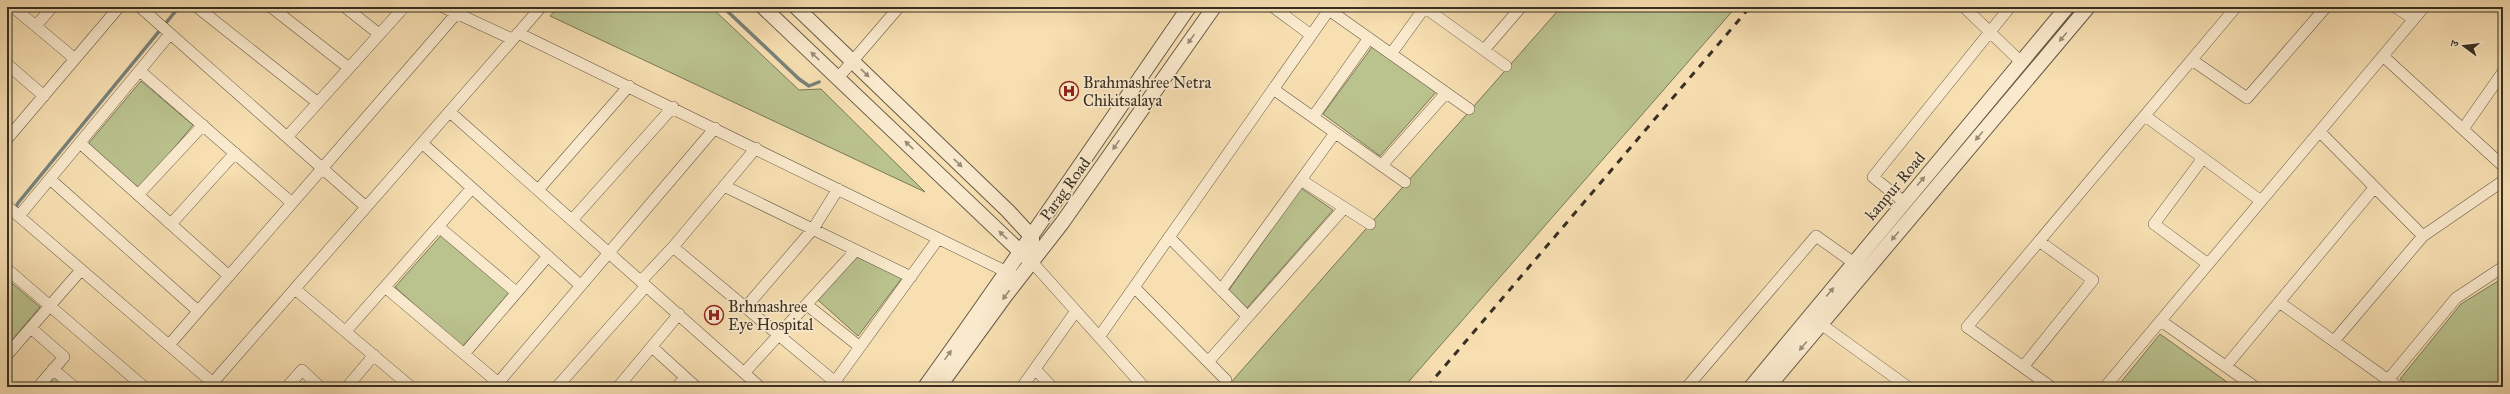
<svg xmlns="http://www.w3.org/2000/svg" width="2510" height="394" font-family="'IM FELL Great Primer','Noto Serif Devanagari',serif">
<style>
.green{fill:#bac28e;stroke:#787858}
.lines{fill:none;stroke-linecap:round;stroke-linejoin:round}
.stream{stroke:#77827b;stroke-width:3.5}
.minor-casing{stroke:#675b47;stroke-width:12}
.tertiary-casing{stroke:#675b47;stroke-width:16}
.minor{stroke:#faeacd;stroke-width:11}
.tertiary{stroke:#faeacd;stroke-width:14}
.rail{stroke:#372f23;stroke-width:3;stroke-dasharray:7 7;stroke-linecap:butt}
.oneway{fill:#988c78}
.labels{text-anchor:middle;dominant-baseline:central;stroke-width:3.5;stroke-linejoin:round;paint-order:stroke}
.poi-label{font-size:16px;fill:#372f23;stroke:#faeacd;text-anchor:start}
.street-label{font-size:16px;fill:#372f23;stroke:#faeacd}
</style>
<rect width="100%" height="100%" fill="#f7dfb2"/>
<filter id="stains"><feTurbulence type="fractalNoise" baseFrequency=".005" numOctaves="4"/><feColorMatrix values="0 0 0 0 .2 0 0 0 0 .09 0 0 0 0 .02 0 0 0 .5 -.17"/></filter>
<radialGradient id="worn" r=".72"><stop offset=".6" stop-color="#630" stop-opacity="0"/><stop offset="1" stop-color="#630" stop-opacity=".3"/></radialGradient>
<path class="green" d="M 558,7 L 711,7 L 799,90 L 821,89 L 925,192 L 550,16 Z
M 1561,7 L 1736,7 L 1404,387 L 1227,387 Z
M 1372,47 L 1437,91 L 1380,156 L 1323,114 Z
M 141,81 L 193,125 L 140,189 L 88,144 Z
M 1301,188 L 1333,210 L 1247,308 L 1229,290 Z
M 444,232 L 512,292 L 462,347 L 395,287 Z
M 857,257 L 902,278 L 858,336 L 818,300 Z
M 2503,278 L 2503,387 L 2411,387 L 2400,379 L 2461,304 Z
M 7,279 L 40,307 L 7,346 Z
M 2160,334 L 2234,387 L 2117,387 Z
M 54,374 L 70,387 L 43,387 Z"/>
<g class="lines">
<path class="stream" d="M 723,7 L 799,79 L 809,86 L 819,82
M 7,223 L 18,203 L 179,7"/>
<g class="minor-casing">
<path id="minor" d="M 13,7 L 75,59
M 140,7 L 366,207
M 197,7 L 318,103
M 271,7 L 349,68
M 345,7 L 379,34
M 443,7 L 512,39
M 1273,7 L 1311,35
M 1424,7 L 1506,66
M 1964,7 L 2021,62
M 2395,7 L 2414,19
M 1329,10 L 1469,109
M 36,26 L 52,7
M 518,33 L 1013,275
M 1484,50 L 1521,7
M 1391,54 L 1425,7
M 2383,56 L 2503,166
M 2192,60 L 2247,98 L 2326,7
M 7,64 L 44,96
M 140,71 L 292,203
M 838,78 L 899,7
M 1273,89 L 1405,182
M 451,113 L 760,387
M 2145,116 L 2203,158
M 1313,117 L 1369,38
M 2463,129 L 2503,72
M 2320,132 L 2423,236
M 287,137 L 404,7
M 7,139 L 119,7
M 80,143 L 229,276
M 422,143 L 580,285
M 1382,165 L 1446,93
M 50,179 L 198,311
M 1301,180 L 1370,224
M 724,186 L 911,277
M 538,190 L 629,86
M 138,195 L 203,125
M 1904,202 L 1873,177 L 2010,7
M 7,206 L 213,383
M 19,216 L 170,34
M 572,220 L 673,107
M 171,224 L 235,153
M 439,227 L 516,292
M 1169,237 L 1248,317
M 673,247 L 841,387
M 1032,262 L 1144,387
M 2208,264 L 2154,224 L 2203,158 L 2261,201
M 7,269 L 144,387
M 641,281 L 673,247 L 756,148
M 385,287 L 502,386
M 1134,287 L 1226,380
M 295,289 L 411,387
M 1221,290 L 1335,133
M 2279,302 L 2398,387
M 807,305 L 860,347
M 746,307 L 813,229 L 838,189
M 1814,319 L 1908,387
M 2161,321 L 2255,387
M 31,328 L 64,357 L 38,387
M 346,331 L 472,188
M 1099,337 L 1331,7
M 2334,341 L 2423,236 L 2503,181
M 169,345 L 457,13
M 652,347 L 696,387
M 464,354 L 548,256
M 7,355 L 81,270
M 1208,362 L 1344,208
M 2226,366 L 2374,188
M 2023,367 L 2093,280 L 2039,241
M 53,369 L 74,387
M 1035,369 L 1052,387
M 744,373 L 856,250
M 2388,380 L 2456,298 L 2503,267
M 498,383 L 715,128
M 209,387 L 541,7
M 287,387 L 302,370 L 320,387
M 347,387 L 374,355
M 557,387 L 646,286
M 618,387 L 679,314
M 677,387 L 685,378
M 831,387 L 938,239
M 1022,387 L 1076,311
M 1687,387 L 1816,236 L 1854,263
M 2051,387 L 1967,327 L 2236,7
M 2105,387 L 2424,7"/>
</g>
<g class="tertiary-casing">
<path id="tertiary" d="M 763,7 L 1028,259
M 796,7 L 1008,211 L 1032,237 L 1032,245
M 925,387 C 1015,262 1101,134 1189,7
M 939,387 L 1006,295 L 1062,223 L 1214,7
M 1751,387 L 2067,7
M 1768,387 L 2088,7"/>
</g>
<use href="#minor" class="minor"/>
<use href="#tertiary" class="tertiary"/>
<path class="rail" d="M 1427,387 L 1750,7"/>
</g>
<defs><path id="oneway-solid" d="M-6-.8H1V-3.2L6.5 0L1 3.2V.8H-6Z"/></defs>
<g class="oneway">
<use href="#oneway-solid" transform="translate(2063 37) rotate(130)"/>
<use href="#oneway-solid" transform="translate(1191 39) rotate(125)"/>
<use href="#oneway-solid" transform="translate(815 56) rotate(-137)"/>
<use href="#oneway-solid" transform="translate(865 73) rotate(44)"/>
<use href="#oneway-solid" transform="translate(1979 136) rotate(130)"/>
<use href="#oneway-solid" transform="translate(909 145) rotate(-137)"/>
<use href="#oneway-solid" transform="translate(1116 145) rotate(125)"/>
<use href="#oneway-solid" transform="translate(958 163) rotate(44)"/>
<use href="#oneway-solid" transform="translate(1921 181) rotate(-50)"/>
<use href="#oneway-solid" transform="translate(1003 235) rotate(-136)"/>
<use href="#oneway-solid" transform="translate(1895 236) rotate(130)"/>
<use href="#oneway-solid" transform="translate(1830 292) rotate(-50)"/>
<use href="#oneway-solid" transform="translate(1006 295) rotate(127)"/>
<use href="#oneway-solid" transform="translate(1803 346) rotate(130)"/>
<use href="#oneway-solid" transform="translate(948 355) rotate(-54)"/>
</g>
<defs>
<g id="hospital-ring" transform="scale(1)"><circle r="9.5" fill="#faeacd" stroke="#8f2418" stroke-width="1.5"/><path d="M-5-5h3v3.5h4V-5h3V5h-3V1.5h-4V5h-3Z" fill="#8f2418"/></g>
</defs>
<g fill-rule="evenodd">
<use href="#hospital-ring" x="1069" y="91"/>
<use href="#hospital-ring" x="714" y="315"/>
</g>
<g class="labels">
<g class="poi-label">
<text x="1083" y="82">Brahmashree Netra<tspan x="1083" dy="18">Chikitsalaya</tspan></text>
<text x="728" y="306">Brhmashree<tspan x="728" dy="18">Eye Hospital</tspan></text>
</g>
<g class="street-label">
<text transform="translate(1895 186) rotate(-50)">kanpur Road</text>
<text transform="translate(1065 189) rotate(-54)">Parag Road</text>
</g>
</g>
<rect width="2510" height="394" fill="none" stroke="#f7dfb2" stroke-width="24"/>
<rect x="8" y="8" width="2494" height="378" fill="none" stroke="#372f23" stroke-width="2"/>
<rect x="12" y="12" width="2486" height="370" fill="none" stroke="#372f23"/>
<g transform="translate(2464 46) rotate(285)" stroke="#faeacd" stroke-width="3" paint-order="stroke">
<path d="M0-3L7 15L0 10L-7 15Z" fill="#372f23"/>
<text y="-6" font-size="11" font-weight="bold" text-anchor="middle" fill="#372f23">उ</text>
</g>
<rect width="100%" height="100%" filter="url(#stains)"/>
<rect width="100%" height="100%" fill="url(#worn)"/>
</svg>
